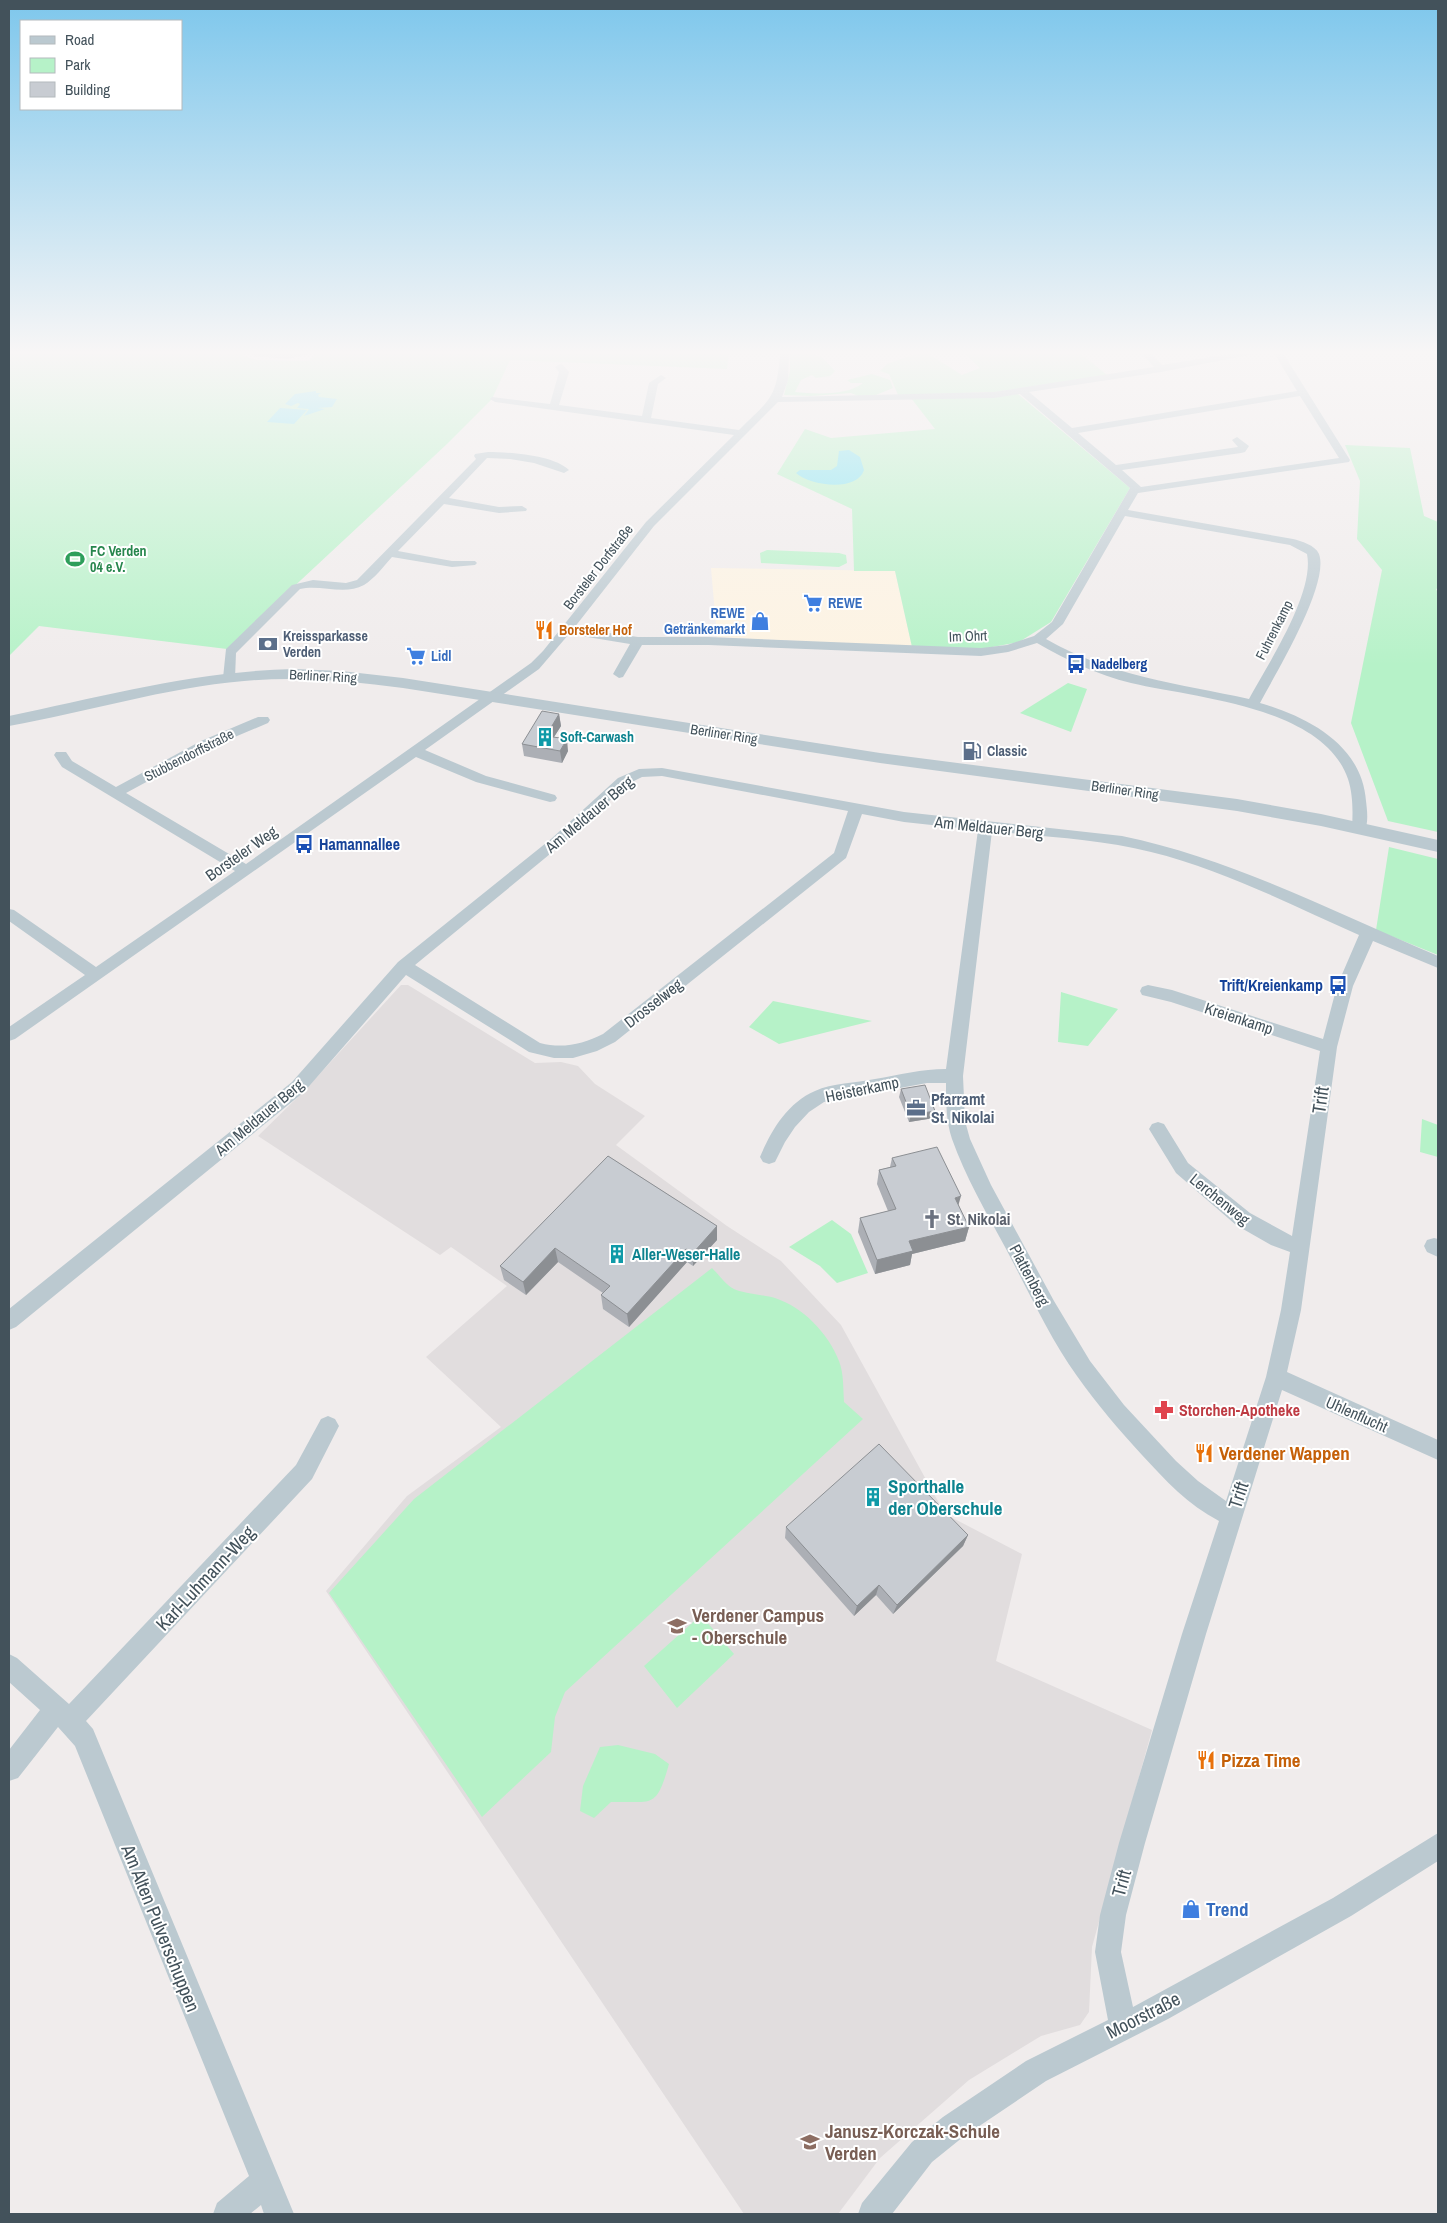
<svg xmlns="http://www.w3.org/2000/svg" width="1447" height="2223" font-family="'Archivo Narrow',sans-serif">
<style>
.commercial{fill:#fdf3e2}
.education{fill:#e1ddde}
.green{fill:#b6f2c8}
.water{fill:#7fe4f2}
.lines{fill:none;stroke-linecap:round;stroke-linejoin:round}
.minor{fill:#bbc9d0;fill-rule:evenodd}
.tertiary{fill:#bbc9d0;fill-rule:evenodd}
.wall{fill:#acafb5}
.shaded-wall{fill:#8c8f93}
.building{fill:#c8ccd2;stroke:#8c8f93}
.labels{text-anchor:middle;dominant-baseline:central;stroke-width:4;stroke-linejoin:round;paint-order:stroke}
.far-leisure-label{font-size:14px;font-weight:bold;fill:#27864d;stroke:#fff;text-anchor:start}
.far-street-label{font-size:14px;fill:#43525b;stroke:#fff}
.far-shop-label{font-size:14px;font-weight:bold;fill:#366cbe;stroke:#fff;text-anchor:start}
.far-food-label{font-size:14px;font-weight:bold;fill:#c56008;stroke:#fff;text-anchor:start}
.far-service-label{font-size:14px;font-weight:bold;fill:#4e5e75;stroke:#fff;text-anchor:start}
.far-transit-label{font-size:14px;font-weight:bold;fill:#164399;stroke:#fff;text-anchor:start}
.far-culture-label{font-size:14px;font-weight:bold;fill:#0d838f;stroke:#fff;text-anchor:start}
.street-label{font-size:16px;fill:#43525b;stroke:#fff}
.transit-label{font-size:16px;font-weight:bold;fill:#164399;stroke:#fff;text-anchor:start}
.service-label{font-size:16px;font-weight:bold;fill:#4e5e75;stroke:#fff;text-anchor:start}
.worship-label{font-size:16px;font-weight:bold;fill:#5b616d;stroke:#fff;text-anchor:start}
.culture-label{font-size:16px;font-weight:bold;fill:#0d838f;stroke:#fff;text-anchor:start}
.health-label{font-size:16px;font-weight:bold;fill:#be3a42;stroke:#fff;text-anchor:start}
.near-street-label{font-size:19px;fill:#43525b;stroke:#fff}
.near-food-label{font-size:19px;font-weight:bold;fill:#c56008;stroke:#fff;text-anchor:start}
.near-culture-label{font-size:19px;font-weight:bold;fill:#0d838f;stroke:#fff;text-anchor:start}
.near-education-label{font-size:19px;font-weight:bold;fill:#785e54;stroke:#fff;text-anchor:start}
.near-shop-label{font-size:19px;font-weight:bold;fill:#366cbe;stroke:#fff;text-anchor:start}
</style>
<rect width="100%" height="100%" fill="#f0ecec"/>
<path class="commercial" d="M 711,568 L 895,571 L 912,647 L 717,637 Z"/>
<path class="education" d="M 401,985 L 408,985 L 535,1063 L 561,1062 L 578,1066 L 595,1084 L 645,1116 L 616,1145 L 727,1226 L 781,1261 L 841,1325 L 945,1514 L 1022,1554 L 996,1661 L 1152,1730 L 1092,1947 L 1089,2012 L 1080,2025 L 1041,2036 L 969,2080 L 880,2158 L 838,2214 L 744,2214 L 326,1591 L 407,1496 L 501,1427 L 426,1357 L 507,1286 L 451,1247 L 440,1255 L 258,1136 L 305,1090 Z"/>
<path class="green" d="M 9,353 L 242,353 L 244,356 L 257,360 L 309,361 L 316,353 L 729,353 L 727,369 L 510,360 L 492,399 L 447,444 L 227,649 L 39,626 L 9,656 Z
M 790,353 L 817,353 L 816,355 L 823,358 L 835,371 L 830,376 L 816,378 L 812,375 L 801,380 L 795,392 C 815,394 847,396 863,383 L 851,383 L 847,380 L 872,374 L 890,380 L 893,388 L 876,395 L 858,396 L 851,393 L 811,396 L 784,395 L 790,371 Z
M 918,353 L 927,353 L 962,375 L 980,368 L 964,353 L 1080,353 L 1107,375 L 995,392 L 898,395 L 889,374 L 880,371 L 887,364 Z
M 1018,394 L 1130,488 L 1051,622 L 1019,642 L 976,650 L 912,647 L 895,571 L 854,571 L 852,509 L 777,474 L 805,429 L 831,438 L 935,429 L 911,398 Z
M 1345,445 L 1410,448 L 1424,516 L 1438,522 L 1438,586 L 1436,590 L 1438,591 L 1438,832 L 1388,821 L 1351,723 L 1382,570 L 1357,539 L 1360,481 Z
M 767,550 L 839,553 L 846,555 L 847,563 L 839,567 L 761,563 L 760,553 Z
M 1068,683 L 1087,689 L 1071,732 L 1020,713 Z
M 1389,847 L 1438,859 L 1438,955 L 1376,930 Z
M 1061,992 L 1118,1009 L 1088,1046 L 1058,1042 Z
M 773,1001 L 872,1021 L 779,1044 L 749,1027 Z
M 1422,1119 L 1438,1125 L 1438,1157 L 1420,1152 Z
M 832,1220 L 851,1234 L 868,1273 L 837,1283 L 820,1266 L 789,1247 Z
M 712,1268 C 719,1275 726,1285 734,1289 C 741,1293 765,1295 775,1298 C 803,1307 828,1333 839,1361 C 844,1374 843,1389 844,1402 L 863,1419 L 565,1692 L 555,1717 L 551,1752 L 482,1817 L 329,1593 L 414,1499 Z
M 701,1615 L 734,1654 L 677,1708 L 644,1666 Z
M 618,1745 L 655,1754 L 669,1764 C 656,1810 653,1801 611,1802 L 594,1818 L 580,1811 L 583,1786 L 600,1747 Z"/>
<path class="water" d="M 316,391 L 316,393 L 321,393 L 318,395 L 319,397 L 337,399 L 332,407 L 317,408 L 325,409 L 304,416 L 309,409 L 297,408 L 300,404 L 298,403 L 291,406 L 285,404 L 295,394 Z
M 280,408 L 307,410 L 294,424 L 267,422 Z
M 849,450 L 860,457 L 864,470 C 857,493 808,485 796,473 L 800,470 L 831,470 L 837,466 L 839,451 Z"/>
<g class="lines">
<path class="minor" d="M 251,353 L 314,353 L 287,359 L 255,356 Z
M 780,353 L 789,353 L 788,380 L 782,397 L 788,397 L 994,392 L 1154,367 L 1141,353 L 1151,353 L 1162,365 L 1236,353 L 1260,353 L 1161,372 L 1029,392 L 1072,428 L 1297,391 L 1274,353 L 1283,353 L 1350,460 L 1349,462 L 1138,493 L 1128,510 L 1293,539 C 1301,541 1315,545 1319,554 C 1330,584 1276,673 1260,703 C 1308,717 1362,745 1366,801 C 1367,810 1369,824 1364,831 L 1354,831 L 1352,828 C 1353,812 1353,794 1348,779 C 1323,706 1195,698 1131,683 C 1098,675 1066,660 1037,643 L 1008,652 L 981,656 L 709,645 L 642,645 L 623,677 L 619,678 L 613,674 L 630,644 L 569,634 L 539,669 L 425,750 L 486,776 L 555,795 L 557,798 L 555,801 L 550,802 L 476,782 L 416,757 L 15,1039 L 9,1041 L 9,1027 L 85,975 L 9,921 L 9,909 L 14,910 L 96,967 L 235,871 L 62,767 L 54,755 L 56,752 L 66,752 L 72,761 L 116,787 L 201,741 L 258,717 L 268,717 L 270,720 L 268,723 L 211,747 L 126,793 L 246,864 L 531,663 L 543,651 L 646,522 L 734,435 L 495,402 L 490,399 L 492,397 L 550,404 L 559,372 L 555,367 L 560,364 L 563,365 L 569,372 L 559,405 L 642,416 L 649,383 L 661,375 L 666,378 L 658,384 L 651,418 L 739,430 C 770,399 777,399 780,353 ZM 1020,394 L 1130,488 L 1052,622 L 1034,636 L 1007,645 L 981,648 L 709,637 L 638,637 L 574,628 L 654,526 L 778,402 L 994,398 ZM 1300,396 L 1339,458 L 1141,487 L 1122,470 L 1241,453 L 1245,452 L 1249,446 L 1237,437 L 1232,440 L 1238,447 L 1116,465 L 1078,433 ZM 1125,516 L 1290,545 L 1307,554 C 1315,593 1268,664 1249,699 C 1177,683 1112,677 1046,639 L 1063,624 Z
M 488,452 C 509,452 554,455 569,470 L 564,473 L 534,463 L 510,459 L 487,458 L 449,498 L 499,507 L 522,506 L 527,509 L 526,511 L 499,513 L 444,504 L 398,551 L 452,561 L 475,561 L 477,563 L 475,565 L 452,567 L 392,557 C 384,566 374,579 364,585 C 344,596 321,584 300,589 L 236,653 L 235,678 L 233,681 L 225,681 L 223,678 L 226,649 L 292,585 L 313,580 L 346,583 L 357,580 L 476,459 L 474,456 L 475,454 Z
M 662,768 L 904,812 L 1122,836 C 1233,859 1334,912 1438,956 L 1438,968 L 1373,941 L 1353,986 L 1337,1047 L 1301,1310 L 1287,1372 L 1438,1440 L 1438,1460 L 1282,1390 L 1206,1634 L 1145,1843 L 1126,1915 L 1121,1952 L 1133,2007 L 1333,1898 L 1438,1833 L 1438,1861 L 1351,1916 L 1168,2019 L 1046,2081 L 963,2137 L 932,2162 L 892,2214 L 858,2214 L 862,2203 L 912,2142 L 943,2117 L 1026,2061 L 1108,2020 L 1095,1952 L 1100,1915 L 1119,1843 L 1182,1634 L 1219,1521 C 1188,1505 1165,1480 1142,1455 C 1119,1430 1097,1404 1077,1376 C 1049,1337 1028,1290 1005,1247 C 986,1212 965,1176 952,1139 C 946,1121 946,1102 946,1083 L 927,1083 L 824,1102 L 809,1112 L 795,1127 L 785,1142 L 775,1162 L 769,1164 L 763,1162 L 760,1157 C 771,1131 787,1103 815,1091 C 832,1083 856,1083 875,1079 C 899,1075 922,1069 946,1069 L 978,830 L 904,822 L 862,814 L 846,858 L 615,1042 L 597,1051 L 573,1058 L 554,1058 L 529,1052 L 406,975 L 304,1092 L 16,1327 L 9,1330 L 9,1309 L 292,1082 L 398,962 L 551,839 L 618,778 L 639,769 ZM 662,776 L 848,811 L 834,853 L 603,1034 C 583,1044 563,1049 540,1043 L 415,965 L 561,845 L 628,784 L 642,777 ZM 992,831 C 1045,837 1100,839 1151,852 C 1224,870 1291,905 1359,935 L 1337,986 L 1323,1039 L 1172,990 L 1148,985 L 1142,987 L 1140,991 L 1142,995 L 1171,1002 L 1320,1051 L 1292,1236 L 1250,1213 L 1188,1163 L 1164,1124 L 1158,1122 L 1152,1124 L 1149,1129 L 1176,1173 L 1236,1225 L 1271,1245 L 1290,1252 L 1281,1310 L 1266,1377 L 1226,1501 L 1198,1481 L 1176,1461 L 1124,1405 L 1090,1361 L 1054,1301 L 991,1185 L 970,1139 L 965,1121 L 963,1076 Z
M 1434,1238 L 1438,1239 L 1438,1257 L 1427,1252 L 1424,1246 L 1427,1240 Z
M 328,1416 L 335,1419 L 339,1426 L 312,1479 L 86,1721 L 93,1729 L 294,2214 L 264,2214 L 261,2205 L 250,2214 L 213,2214 L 217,2203 L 249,2176 L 75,1746 L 58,1727 L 18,1778 L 9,1781 L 9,1750 L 40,1710 L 9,1682 L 9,1654 L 17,1658 L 69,1704 L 296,1465 L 321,1419 Z"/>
<path class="tertiary" d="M 294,669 L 341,671 L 403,678 L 880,753 L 1237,799 L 1321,814 L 1438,840 L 1438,852 L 1321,826 L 1237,811 L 880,763 L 403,688 C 350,681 298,676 244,681 C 164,688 87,712 9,726 L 9,716 C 103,696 197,671 294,669 Z"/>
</g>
<path class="wall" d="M 559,714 L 561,726 L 554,737 L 568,751 L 562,763 L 524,756 L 522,744 Z
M 901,1089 L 934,1118 L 909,1122 L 899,1097 Z
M 608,1156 L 717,1226 L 717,1240 L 693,1266 L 687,1262 L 629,1327 L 603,1309 L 601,1295 L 603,1293 L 558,1262 L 526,1295 L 504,1280 L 500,1266 Z
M 892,1158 L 958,1205 L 969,1227 L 965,1241 L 912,1254 L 910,1265 L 875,1274 L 858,1232 L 860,1218 L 888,1211 L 877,1184 L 879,1170 L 890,1167 Z
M 786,1527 L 968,1535 L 963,1546 L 893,1614 L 876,1595 L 854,1616 L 785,1538 Z"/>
<path class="shaded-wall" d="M 559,714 L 561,726 L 547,748 L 546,736 Z
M 567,739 L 568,751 L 562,763 L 560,751 Z
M 935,1111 L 934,1118 L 909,1122 L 911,1115 Z
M 961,1196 L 957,1210 L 955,1198 Z
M 717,1226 L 717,1240 L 693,1266 L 693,1253 Z
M 969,1227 L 965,1241 L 912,1254 L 910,1265 L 875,1274 L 877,1260 L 909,1241 Z
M 555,1248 L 558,1262 L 526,1295 L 523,1282 Z
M 686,1249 L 687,1262 L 629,1327 L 627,1314 Z
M 968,1535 L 963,1546 L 893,1614 L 897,1605 Z
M 879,1585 L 876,1595 L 854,1616 L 857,1606 Z"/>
<path class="building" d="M 542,711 L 559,714 L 546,736 L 567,739 L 560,751 L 522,744 Z
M 925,1085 L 935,1111 L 911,1115 L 901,1089 Z
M 937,1147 L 961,1196 L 955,1198 L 969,1227 L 909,1241 L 913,1251 L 877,1260 L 860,1218 L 896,1209 L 879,1170 L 896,1166 L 892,1158 Z
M 608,1156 L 717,1226 L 693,1253 L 686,1249 L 627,1314 L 601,1295 L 610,1286 L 555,1248 L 523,1282 L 500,1266 Z
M 879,1444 L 968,1535 L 897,1605 L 879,1585 L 857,1606 L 786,1527 Z"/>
<linearGradient id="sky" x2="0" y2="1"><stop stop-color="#7ec7ec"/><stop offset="0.53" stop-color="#f8f6f6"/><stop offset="1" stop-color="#f8f6f6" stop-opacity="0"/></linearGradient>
<rect width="1447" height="665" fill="url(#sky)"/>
<defs>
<g id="stadium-bare" transform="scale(1.5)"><path d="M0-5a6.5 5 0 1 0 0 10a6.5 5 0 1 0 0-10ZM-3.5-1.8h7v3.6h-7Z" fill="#2e9e5b" stroke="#fff" stroke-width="2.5" paint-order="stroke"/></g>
<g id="supermarket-bare" transform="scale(1.5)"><path d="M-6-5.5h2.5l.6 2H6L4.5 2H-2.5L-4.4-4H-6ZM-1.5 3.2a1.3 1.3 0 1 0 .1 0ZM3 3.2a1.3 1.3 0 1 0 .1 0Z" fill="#3f7fe0" stroke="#fff" stroke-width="2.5" paint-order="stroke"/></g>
<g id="shop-bare" transform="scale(1.5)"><path d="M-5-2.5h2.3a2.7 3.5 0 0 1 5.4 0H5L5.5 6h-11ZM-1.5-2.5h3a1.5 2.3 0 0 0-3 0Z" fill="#3f7fe0" stroke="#fff" stroke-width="2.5" paint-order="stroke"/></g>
<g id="restaurant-bare" transform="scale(1.5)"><path d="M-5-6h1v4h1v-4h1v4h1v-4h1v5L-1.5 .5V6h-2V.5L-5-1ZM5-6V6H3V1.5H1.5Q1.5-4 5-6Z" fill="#e8710a" stroke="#fff" stroke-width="2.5" paint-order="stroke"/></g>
<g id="bank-bare" transform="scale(1.5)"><path d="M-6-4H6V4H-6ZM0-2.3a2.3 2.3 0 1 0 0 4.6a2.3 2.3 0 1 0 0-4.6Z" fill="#5c6f8a" stroke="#fff" stroke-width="2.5" paint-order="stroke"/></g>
<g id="bus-bare" transform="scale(1.5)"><path d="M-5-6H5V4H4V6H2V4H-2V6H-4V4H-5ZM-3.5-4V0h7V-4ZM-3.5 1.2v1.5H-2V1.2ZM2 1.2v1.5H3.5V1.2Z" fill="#1a4fb4" stroke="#fff" stroke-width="2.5" paint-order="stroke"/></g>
<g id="building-bare" transform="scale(1.5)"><path d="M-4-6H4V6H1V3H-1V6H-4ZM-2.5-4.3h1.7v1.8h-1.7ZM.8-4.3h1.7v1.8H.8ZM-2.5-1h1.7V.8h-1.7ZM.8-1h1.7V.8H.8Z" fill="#0f9aa8" stroke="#fff" stroke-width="2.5" paint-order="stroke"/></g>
<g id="fuel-bare" transform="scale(1.5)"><path d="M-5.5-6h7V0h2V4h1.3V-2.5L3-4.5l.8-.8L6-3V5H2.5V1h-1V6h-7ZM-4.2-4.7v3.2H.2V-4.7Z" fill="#5c6f8a" stroke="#fff" stroke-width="2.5" paint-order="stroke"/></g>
<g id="office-bare" transform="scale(1.5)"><path d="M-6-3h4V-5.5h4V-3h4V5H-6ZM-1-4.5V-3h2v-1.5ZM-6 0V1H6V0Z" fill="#5c6f8a" stroke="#fff" stroke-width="2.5" paint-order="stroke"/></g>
<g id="church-bare" transform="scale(1.5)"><path d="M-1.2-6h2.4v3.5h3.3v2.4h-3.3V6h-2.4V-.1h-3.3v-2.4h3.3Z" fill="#6b7280" stroke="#fff" stroke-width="2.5" paint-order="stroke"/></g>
<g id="pharmacy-bare" transform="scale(1.5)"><path d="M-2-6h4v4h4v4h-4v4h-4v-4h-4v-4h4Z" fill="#e0444e" stroke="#fff" stroke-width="2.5" paint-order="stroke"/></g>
<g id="school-bare" transform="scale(1.5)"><path d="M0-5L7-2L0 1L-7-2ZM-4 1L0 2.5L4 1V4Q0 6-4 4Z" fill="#8d6e63" stroke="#fff" stroke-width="2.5" paint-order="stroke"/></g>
</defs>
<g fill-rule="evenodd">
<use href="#stadium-bare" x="75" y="559"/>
<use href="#supermarket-bare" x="813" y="603"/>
<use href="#shop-bare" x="760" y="621"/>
<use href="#restaurant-bare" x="544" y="630"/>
<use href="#bank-bare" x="268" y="644"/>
<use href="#supermarket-bare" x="416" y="656"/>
<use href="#bus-bare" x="1076" y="664"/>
<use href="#building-bare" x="545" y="737"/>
<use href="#fuel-bare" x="972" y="751"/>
<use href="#bus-bare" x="304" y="844"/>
<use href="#bus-bare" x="1338" y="985"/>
<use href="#office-bare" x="916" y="1108"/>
<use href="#church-bare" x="932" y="1219"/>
<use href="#building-bare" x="617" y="1254"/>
<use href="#pharmacy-bare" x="1164" y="1410"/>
<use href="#restaurant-bare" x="1204" y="1453"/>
<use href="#building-bare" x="873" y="1497"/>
<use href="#school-bare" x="677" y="1626"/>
<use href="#restaurant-bare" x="1206" y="1760"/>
<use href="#shop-bare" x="1191" y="1909"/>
<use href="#school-bare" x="810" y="2142"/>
</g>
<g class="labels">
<g class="far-leisure-label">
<text x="90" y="551">FC Verden<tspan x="90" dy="16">04 e.V.</tspan></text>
</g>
<g class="far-street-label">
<text transform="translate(598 567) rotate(-52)">Borsteler Dorfstraße</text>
<text transform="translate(1274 630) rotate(-63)">Fuhrenkamp</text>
<text transform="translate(968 636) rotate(-2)">Im Ohrt</text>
<text transform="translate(323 676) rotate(3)">Berliner Ring</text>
<text transform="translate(724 734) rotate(9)">Berliner Ring</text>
<text transform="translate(189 755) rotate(-27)">Stubbendorffstraße</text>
<text transform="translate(1125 790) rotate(8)">Berliner Ring</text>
</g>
<g class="far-shop-label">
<text x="828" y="603">REWE</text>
<text x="745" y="613" text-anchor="end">REWE<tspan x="745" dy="16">Getränkemarkt</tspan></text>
<text x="431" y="656">Lidl</text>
</g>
<g class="far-food-label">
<text x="559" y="630">Borsteler Hof</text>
</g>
<g class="far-service-label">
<text x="283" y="636">Kreissparkasse<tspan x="283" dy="16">Verden</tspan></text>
<text x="987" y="751">Classic</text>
</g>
<g class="far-transit-label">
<text x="1091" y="664">Nadelberg</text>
</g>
<g class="far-culture-label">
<text x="560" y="737">Soft-Carwash</text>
</g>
<g class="street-label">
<text transform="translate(589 814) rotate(-40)">Am Meldauer Berg</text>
<text transform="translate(989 827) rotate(6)">Am Meldauer Berg</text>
<text transform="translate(241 853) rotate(-35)">Borsteler Weg</text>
<text transform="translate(653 1003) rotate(-38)">Drosselweg</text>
<text transform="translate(1239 1018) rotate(18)">Kreienkamp</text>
<text transform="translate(862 1089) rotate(-12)">Heisterkamp</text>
<text transform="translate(259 1117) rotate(-40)">Am Meldauer Berg</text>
<text transform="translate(1220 1199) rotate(39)">Lerchenweg</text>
<text transform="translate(1030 1275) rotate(62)">Plattenberg</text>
<text transform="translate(1357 1414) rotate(24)">Uhlenflucht</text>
</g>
<g class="transit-label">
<text x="319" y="844">Hamannallee</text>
<text x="1323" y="985" text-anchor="end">Trift/Kreienkamp</text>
</g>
<g class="service-label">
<text x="931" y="1099">Pfarramt<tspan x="931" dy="18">St. Nikolai</tspan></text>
</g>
<g class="worship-label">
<text x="947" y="1219">St. Nikolai</text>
</g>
<g class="culture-label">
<text x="632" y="1254">Aller-Weser-Halle</text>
</g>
<g class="health-label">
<text x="1179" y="1410">Storchen-Apotheke</text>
</g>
<g class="near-street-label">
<text transform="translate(1320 1100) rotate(-82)">Trift</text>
<text transform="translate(1238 1495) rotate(-72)">Trift</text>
<text transform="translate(205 1578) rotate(-47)">Karl-Luhmann-Weg</text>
<text transform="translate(1121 1883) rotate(-75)">Trift</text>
<text transform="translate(161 1928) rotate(68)">Am Alten Pulverschuppen</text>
<text transform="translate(1143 2015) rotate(-27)">Moorstraße</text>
</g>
<g class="near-food-label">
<text x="1219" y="1453">Verdener Wappen</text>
<text x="1221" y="1760">Pizza Time</text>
</g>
<g class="near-culture-label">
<text x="888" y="1486">Sporthalle<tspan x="888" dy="22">der Oberschule</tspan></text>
</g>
<g class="near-education-label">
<text x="692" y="1615">Verdener Campus<tspan x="692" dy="22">- Oberschule</tspan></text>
<text x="825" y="2131">Janusz-Korczak-Schule<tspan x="825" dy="22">Verden</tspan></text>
</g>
<g class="near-shop-label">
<text x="1206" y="1909">Trend</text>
</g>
</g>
<rect width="1447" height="2223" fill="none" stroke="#43525b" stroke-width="20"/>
<rect x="20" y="20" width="162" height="90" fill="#ffffff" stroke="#b4babd"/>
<rect x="30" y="36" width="25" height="8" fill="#bbc9d0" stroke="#b4babd"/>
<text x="65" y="45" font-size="15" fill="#43525b">Road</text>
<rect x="30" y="58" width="25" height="15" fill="#b6f2c8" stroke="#b4babd"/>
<text x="65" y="70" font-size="15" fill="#43525b">Park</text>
<rect x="30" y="82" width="25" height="15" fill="#c8ccd2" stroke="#b4babd"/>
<text x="65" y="95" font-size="15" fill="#43525b">Building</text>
</svg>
